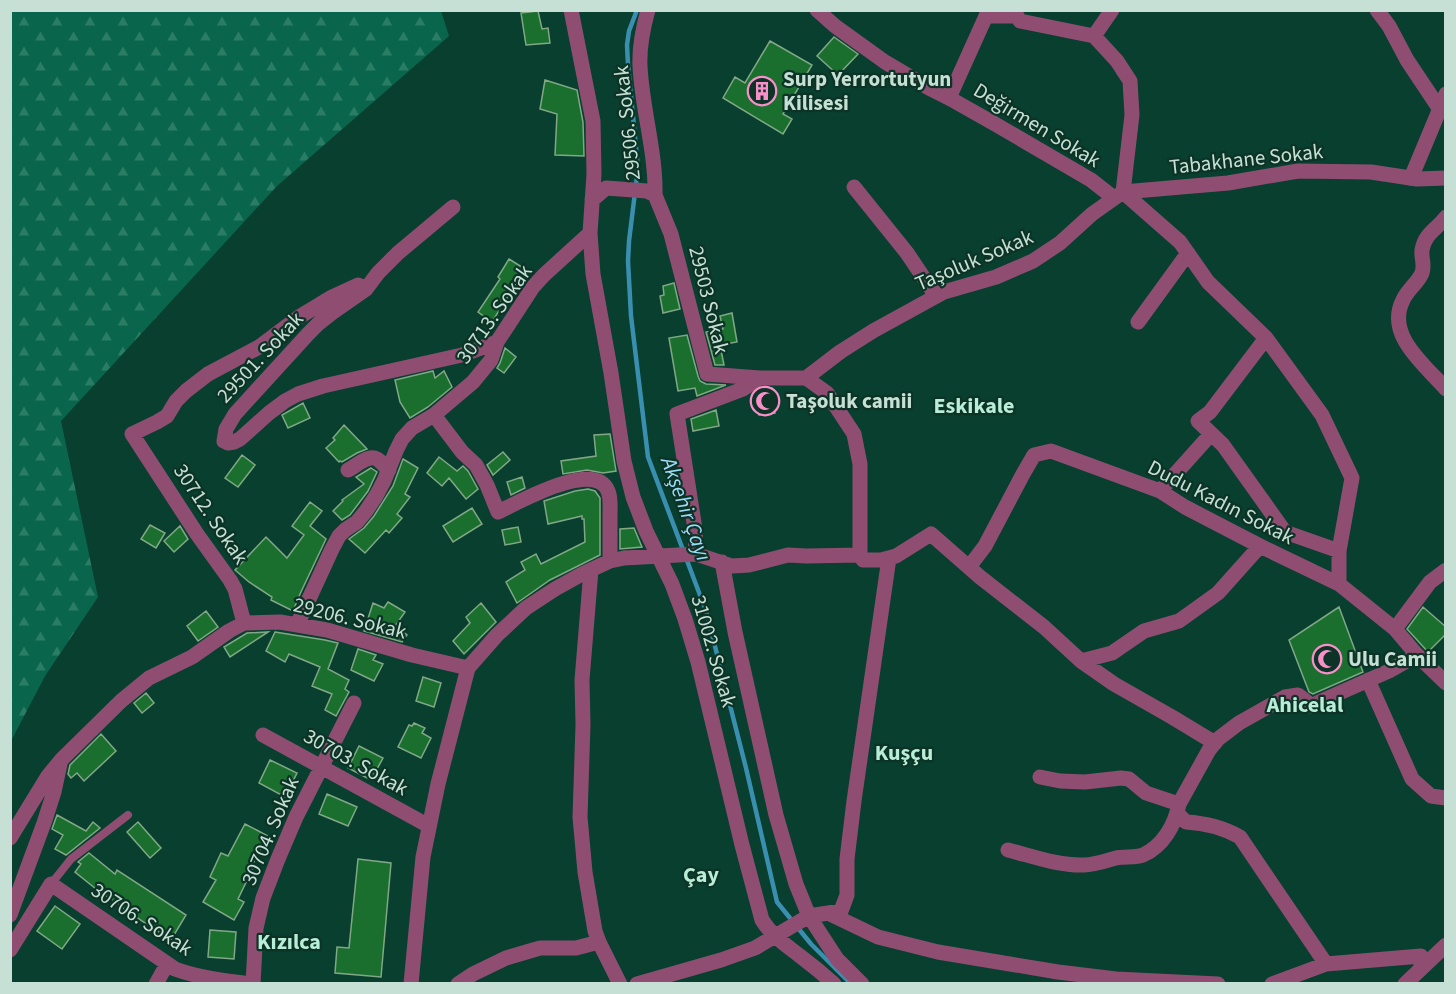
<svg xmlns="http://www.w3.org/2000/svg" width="1456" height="994" font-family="'Source Sans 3',sans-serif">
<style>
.forest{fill:url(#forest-firs)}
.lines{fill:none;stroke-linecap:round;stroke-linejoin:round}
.stream{stroke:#3a8fb1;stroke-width:4.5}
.building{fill:#1a6f2f;stroke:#82a786;stroke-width:1.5}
.service{stroke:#8f4e71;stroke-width:8}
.minor{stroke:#8f4e71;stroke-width:15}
.tertiary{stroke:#8f4e71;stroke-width:15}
.labels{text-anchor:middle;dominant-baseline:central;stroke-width:4.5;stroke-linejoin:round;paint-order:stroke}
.poi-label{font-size:21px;font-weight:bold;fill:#c7e0d5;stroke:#0c3326;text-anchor:start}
.street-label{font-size:21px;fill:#c7e0d5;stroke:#0c3326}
.neighbourhood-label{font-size:22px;font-weight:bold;fill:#b8edd7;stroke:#0c3326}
.water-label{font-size:22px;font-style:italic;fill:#9dddf9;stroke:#0c3326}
</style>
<defs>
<pattern id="forest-firs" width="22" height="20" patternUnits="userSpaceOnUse" patternTransform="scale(1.5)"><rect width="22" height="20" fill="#09664c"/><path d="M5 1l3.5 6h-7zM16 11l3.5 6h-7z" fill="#2b7c65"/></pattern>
</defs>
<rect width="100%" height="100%" fill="#083f2f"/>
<path class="forest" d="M 11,10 L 441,11 L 449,36 L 277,186 L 61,421 L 98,597 L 45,676 L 11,741 Z"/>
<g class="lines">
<path class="stream" d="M 637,10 L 629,31 L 627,45 L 628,65 L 638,168 L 629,241 L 628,261 L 631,316 L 648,457 L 706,611 L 746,768 L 777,902 L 811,944 L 851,984"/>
</g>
<path class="building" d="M 538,11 L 542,29 L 548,28 L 550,43 L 526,45 L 521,13 Z
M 834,37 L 858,54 L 838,75 L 817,56 Z
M 770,41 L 812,65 L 783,114 L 792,119 L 783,134 L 723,98 L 735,77 L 745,83 Z
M 545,80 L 577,90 L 583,122 L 584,156 L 555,155 L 557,114 L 540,109 Z
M 509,259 L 525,269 L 492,322 L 478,312 L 500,279 L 498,277 Z
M 674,283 L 680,309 L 663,313 L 660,296 L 664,295 L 663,286 Z
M 732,313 L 737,342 L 720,345 L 724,365 L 715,365 L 706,332 L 723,329 L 720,316 Z
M 687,335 L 698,376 L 700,381 L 706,384 L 726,385 L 697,396 L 695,388 L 678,391 L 669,338 Z
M 505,348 L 516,357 L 504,373 L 497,368 L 500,363 Z
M 433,371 L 435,378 L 444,371 L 452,387 L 428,407 L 410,418 L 400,402 L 395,380 Z
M 763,388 L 772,388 L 775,413 L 759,415 L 756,392 Z
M 303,403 L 310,418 L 288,428 L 282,415 Z
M 716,410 L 719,426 L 693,431 L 691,419 Z
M 344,425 L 367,449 L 357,453 L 342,462 L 340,461 L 339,462 L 326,448 L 335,440 L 333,438 Z
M 610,434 L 616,471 L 603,473 L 587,470 L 563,474 L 561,461 L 596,456 L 594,435 Z
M 503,452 L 510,460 L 493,475 L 487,465 Z
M 242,455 L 255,465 L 238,487 L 225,478 Z
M 439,457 L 457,471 L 463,466 L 468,471 L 478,489 L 466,499 L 449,478 L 442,486 L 427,473 Z
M 403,459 L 418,468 L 405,494 L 410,497 L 397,514 L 402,518 L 389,533 L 386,530 L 365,553 L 349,539 L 364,528 L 374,516 L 393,486 Z
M 371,468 L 377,472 L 368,491 L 350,515 L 342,520 L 333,511 L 343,501 L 342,500 L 364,484 L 356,477 Z
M 522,477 L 525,488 L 511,495 L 507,482 Z
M 588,489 L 595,491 L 600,498 L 600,555 L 550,580 L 517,603 L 506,582 L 525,570 L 521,562 L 536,554 L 541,564 L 585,542 L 584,519 L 582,519 L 582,516 L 548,524 L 544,501 L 575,491 Z
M 310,502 L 322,511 L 310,526 L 326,539 L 300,594 L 293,611 L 271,600 L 272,597 L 249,582 L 235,570 L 266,537 L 287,558 L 304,535 L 292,526 Z
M 472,508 L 482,524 L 453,542 L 443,526 Z
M 150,525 L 165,533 L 156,548 L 141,539 Z
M 180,526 L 188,539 L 174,552 L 164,541 Z
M 518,527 L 521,542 L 505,545 L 502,530 Z
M 634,528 L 642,547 L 620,549 L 620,529 Z
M 388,602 L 405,612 L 395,626 L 407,635 L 402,642 L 364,631 L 373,603 L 384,608 Z
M 481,603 L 496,622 L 464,654 L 453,641 L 470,623 L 466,617 Z
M 1339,607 L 1363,672 L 1313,694 L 1309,692 L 1289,640 Z
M 1423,607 L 1446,627 L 1446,634 L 1428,652 L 1407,629 Z
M 206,611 L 218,627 L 198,641 L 187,626 Z
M 268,632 L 230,657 L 224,647 L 247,633 Z
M 275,632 L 325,640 L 338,643 L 328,669 L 349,680 L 345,689 L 349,692 L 336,716 L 325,710 L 332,694 L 312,686 L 320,667 L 289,654 L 285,662 L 266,651 Z
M 358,649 L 376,655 L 373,660 L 383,664 L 374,681 L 351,670 Z
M 423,677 L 441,683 L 434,707 L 416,701 Z
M 146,693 L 154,703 L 142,713 L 134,703 Z
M 414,723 L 425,728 L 422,733 L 431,738 L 421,758 L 398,747 L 409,725 L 412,726 Z
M 101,734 L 116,751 L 84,781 L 77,773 L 71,778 L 68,774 L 70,765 Z
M 359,746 L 383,758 L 371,780 L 348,768 Z
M 270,760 L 297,773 L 285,797 L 259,783 Z
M 327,794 L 357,807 L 348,826 L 319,814 Z
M 57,815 L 86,831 L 93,822 L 100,828 L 66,855 L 55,849 L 63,835 L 52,829 Z
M 138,822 L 161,848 L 150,858 L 127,832 Z
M 245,824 L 268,836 L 251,867 L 253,868 L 238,899 L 244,902 L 234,920 L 203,902 L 216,880 L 210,877 L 221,853 L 228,856 Z
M 89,853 L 115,874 L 117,870 L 186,915 L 171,940 L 122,908 L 123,907 L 96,889 L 75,872 L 81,864 L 78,862 Z
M 358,859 L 391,863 L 381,977 L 335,973 L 337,947 L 349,948 Z
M 55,906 L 80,924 L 62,949 L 37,931 Z
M 210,930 L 236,932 L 234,959 L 208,957 Z"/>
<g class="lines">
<path class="service" d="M 51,884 L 71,859 L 128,815"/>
<path class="minor" d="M 571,10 L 593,121 L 594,174 L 590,233 L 593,274 L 611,373 L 624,461 L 633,497 L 646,531 L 672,584 L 685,619 L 698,662 L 742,845 L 762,920 C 772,936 786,945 800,956 C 812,965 823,974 834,984
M 648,10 C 643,28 639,47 640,66 C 642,109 656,152 655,195
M 1377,10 L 1389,26 L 1407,60 L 1439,108
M 1094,36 L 1112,10
M 949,98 L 986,16 L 1017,16 L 1020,21 L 1094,36 L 1117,61 L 1130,81 L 1132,115 L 1123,192
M 1411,178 L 1446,94
M 854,187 L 907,253 L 936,296
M 1123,192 L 1180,242 L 1208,282 L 1266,338 L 1322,415 L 1352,478 L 1339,551 L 1339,584
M 592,200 L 606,188 L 647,191 L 655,195 L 671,234 L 707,374 L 760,378
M 453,207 L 398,253 L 378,273 L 366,289 L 333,312 L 319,323 L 308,334 L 235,414 L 226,429 L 224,441 L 228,443 L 234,442 L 240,439 L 269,413 L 285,401 L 298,394 L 323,386 L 462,355 L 497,342
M 1446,217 C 1436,230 1425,233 1422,250 C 1421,258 1425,265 1422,273 C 1418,283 1407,290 1403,300 C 1385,335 1425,365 1446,389
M 1138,322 L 1188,253
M 1266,338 L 1210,412 L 1198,421 L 1223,445 L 1285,532 L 1339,551
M 806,378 L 840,352 L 873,331 L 944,292 L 996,277 L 1033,261 L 1060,243 L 1092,214 L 1123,192
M 434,415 L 462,452 L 476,465 L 487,485 L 498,512 C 519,502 595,459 608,491 C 611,498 610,507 610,514 C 610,530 610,546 610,561
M 348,470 C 356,466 368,454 377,459 C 381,461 385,467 389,470
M 1160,491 L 1211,434
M 696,554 L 695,529 L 677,414 L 743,389 L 760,378 L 806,378 L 827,393 L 854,434 L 860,464 L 860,555
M 722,562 L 735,632 L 776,815 L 796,884 L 809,916 L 837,959 L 862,984
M 969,567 L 985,546 L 1023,474 L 1034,455 L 1051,451 L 1160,491 L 1185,507 L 1260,546 L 1339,584 L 1395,629 L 1417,655 L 1446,683
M 591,570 L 582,680 L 583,725 L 580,817 L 585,872 L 595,931 L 599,942 L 620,984
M 244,623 L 235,589 L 230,580 L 197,534 L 132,434 L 157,422 L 167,416 L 176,401 L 186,391 L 208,374 L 259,347 L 299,317 L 332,297 L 358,285 L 360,286
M 297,625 L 332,549 L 339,536 L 345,530 L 357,522 L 366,511 L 376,496 L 384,481 L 396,451 L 402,439 L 412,428 L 434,415 L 473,382 L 491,360 L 497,342 L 533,287 L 544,275 L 590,233
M 1395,629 L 1430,582 L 1446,570
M 1081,661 L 1112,653 L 1144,631 L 1179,621 L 1218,593 L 1260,546
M 1368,680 L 1412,779 L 1431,796 L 1446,798
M 263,735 L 429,826
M 1040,777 L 1060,781 L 1085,782 L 1121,778 L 1129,779 L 1146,793 L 1179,804
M 1177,813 L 1186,822 C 1205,823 1224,828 1240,837 L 1326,964
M 10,838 L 48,776 L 62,759 L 121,701 L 149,678 L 192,657 L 229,631 L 244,623 L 280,622 L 327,630 L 412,655 L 468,668 L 497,635 L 526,608 L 555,589 L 582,574 L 610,561 L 624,558 L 696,554 L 732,566 L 749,565 L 788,555 L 806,556 L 860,555 L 863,560 L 881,560 L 896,556 L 931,534 L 980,577 L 1044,627 L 1081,661 L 1114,684 L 1172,717 L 1215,743
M 1008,850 C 1032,856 1059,866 1084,865 C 1095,865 1105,861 1116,858 C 1124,856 1135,858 1143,855 C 1163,846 1175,825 1179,804 L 1209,750 L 1218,739 L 1239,723 L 1285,697 L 1298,695 L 1312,706 L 1319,702 L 1389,671 L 1417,655
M 828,913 L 878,937 L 938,952 L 1058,972 L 1116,979 L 1218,984
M 10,915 L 44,823 L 54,792 L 60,764
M 10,950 L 51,884 L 175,969 C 200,978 225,981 251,984
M 156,984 L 167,964
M 253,984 L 256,928 L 263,898 L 278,859 L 296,817 L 354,703
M 458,984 L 473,974 L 506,958 L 540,948 L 576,948 L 599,942
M 637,984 L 721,960 L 755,948 L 809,916 L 841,911 L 847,895 L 847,859 L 854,801 L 889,558
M 1272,984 L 1326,964 L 1421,956 L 1421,968"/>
<path class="tertiary" d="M 817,10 L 835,26 L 885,62 L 929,88 L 949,98 L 995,124 L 1091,180 L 1114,198
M 1123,192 L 1228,183 L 1298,171 L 1371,172 L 1417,179 L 1446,178
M 411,984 L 423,857 L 438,784 L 468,668
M 1405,984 L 1446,945"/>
</g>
<defs>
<g id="building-ring" transform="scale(1.5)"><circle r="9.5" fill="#0c3326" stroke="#f98fc8" stroke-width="1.5"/><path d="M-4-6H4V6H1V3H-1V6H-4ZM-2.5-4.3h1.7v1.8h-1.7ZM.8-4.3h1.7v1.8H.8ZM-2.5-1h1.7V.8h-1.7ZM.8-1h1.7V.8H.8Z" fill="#f98fc8"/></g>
<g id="mosque-ring" transform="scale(1.5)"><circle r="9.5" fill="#0c3326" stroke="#f98fc8" stroke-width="1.5"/><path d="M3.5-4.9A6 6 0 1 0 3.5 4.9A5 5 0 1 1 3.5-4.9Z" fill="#f98fc8"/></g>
</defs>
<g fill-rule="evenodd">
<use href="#building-ring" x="762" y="91"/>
<use href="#mosque-ring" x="765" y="401"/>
<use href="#mosque-ring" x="1327" y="659"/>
</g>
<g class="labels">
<g class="poi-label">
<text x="783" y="79">Surp Yerrortutyun<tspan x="783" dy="24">Kilisesi</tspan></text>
<text x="786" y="401">Taşoluk camii</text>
<text x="1348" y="659">Ulu Camii</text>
</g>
<g class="street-label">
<text transform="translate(627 123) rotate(-96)">29506. Sokak</text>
<text transform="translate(1037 125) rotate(31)">Değirmen Sokak</text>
<text transform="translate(1246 159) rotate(-6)">Tabakhane Sokak</text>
<text transform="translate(974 260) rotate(-23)">Taşoluk Sokak</text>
<text transform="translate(709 300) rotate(76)">29503 Sokak</text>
<text transform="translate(494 314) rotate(-55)">30713. Sokak</text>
<text transform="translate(260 357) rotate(-47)">29501. Sokak</text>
<text transform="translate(1221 502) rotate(27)">Dudu Kadın Sokak</text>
<text transform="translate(211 514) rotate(56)">30712. Sokak</text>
<text transform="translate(350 618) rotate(14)">29206. Sokak</text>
<text transform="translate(714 651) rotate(74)">31002. Sokak</text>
<text transform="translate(356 762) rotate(29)">30703. Sokak</text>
<text transform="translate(270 831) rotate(-67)">30704. Sokak</text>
<text transform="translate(142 919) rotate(33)">30706. Sokak</text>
</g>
<g class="neighbourhood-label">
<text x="974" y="406">Eskikale</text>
<text x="1305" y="705">Ahicelal</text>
<text x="904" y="753">Kuşçu</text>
<text x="701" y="875">Çay</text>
<text x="289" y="942">Kızılca</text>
</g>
<g class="water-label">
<text transform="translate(686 509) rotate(70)">Akşehir Çayı</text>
</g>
</g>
<rect width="1456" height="994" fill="none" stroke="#c7e0d5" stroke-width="24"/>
</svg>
